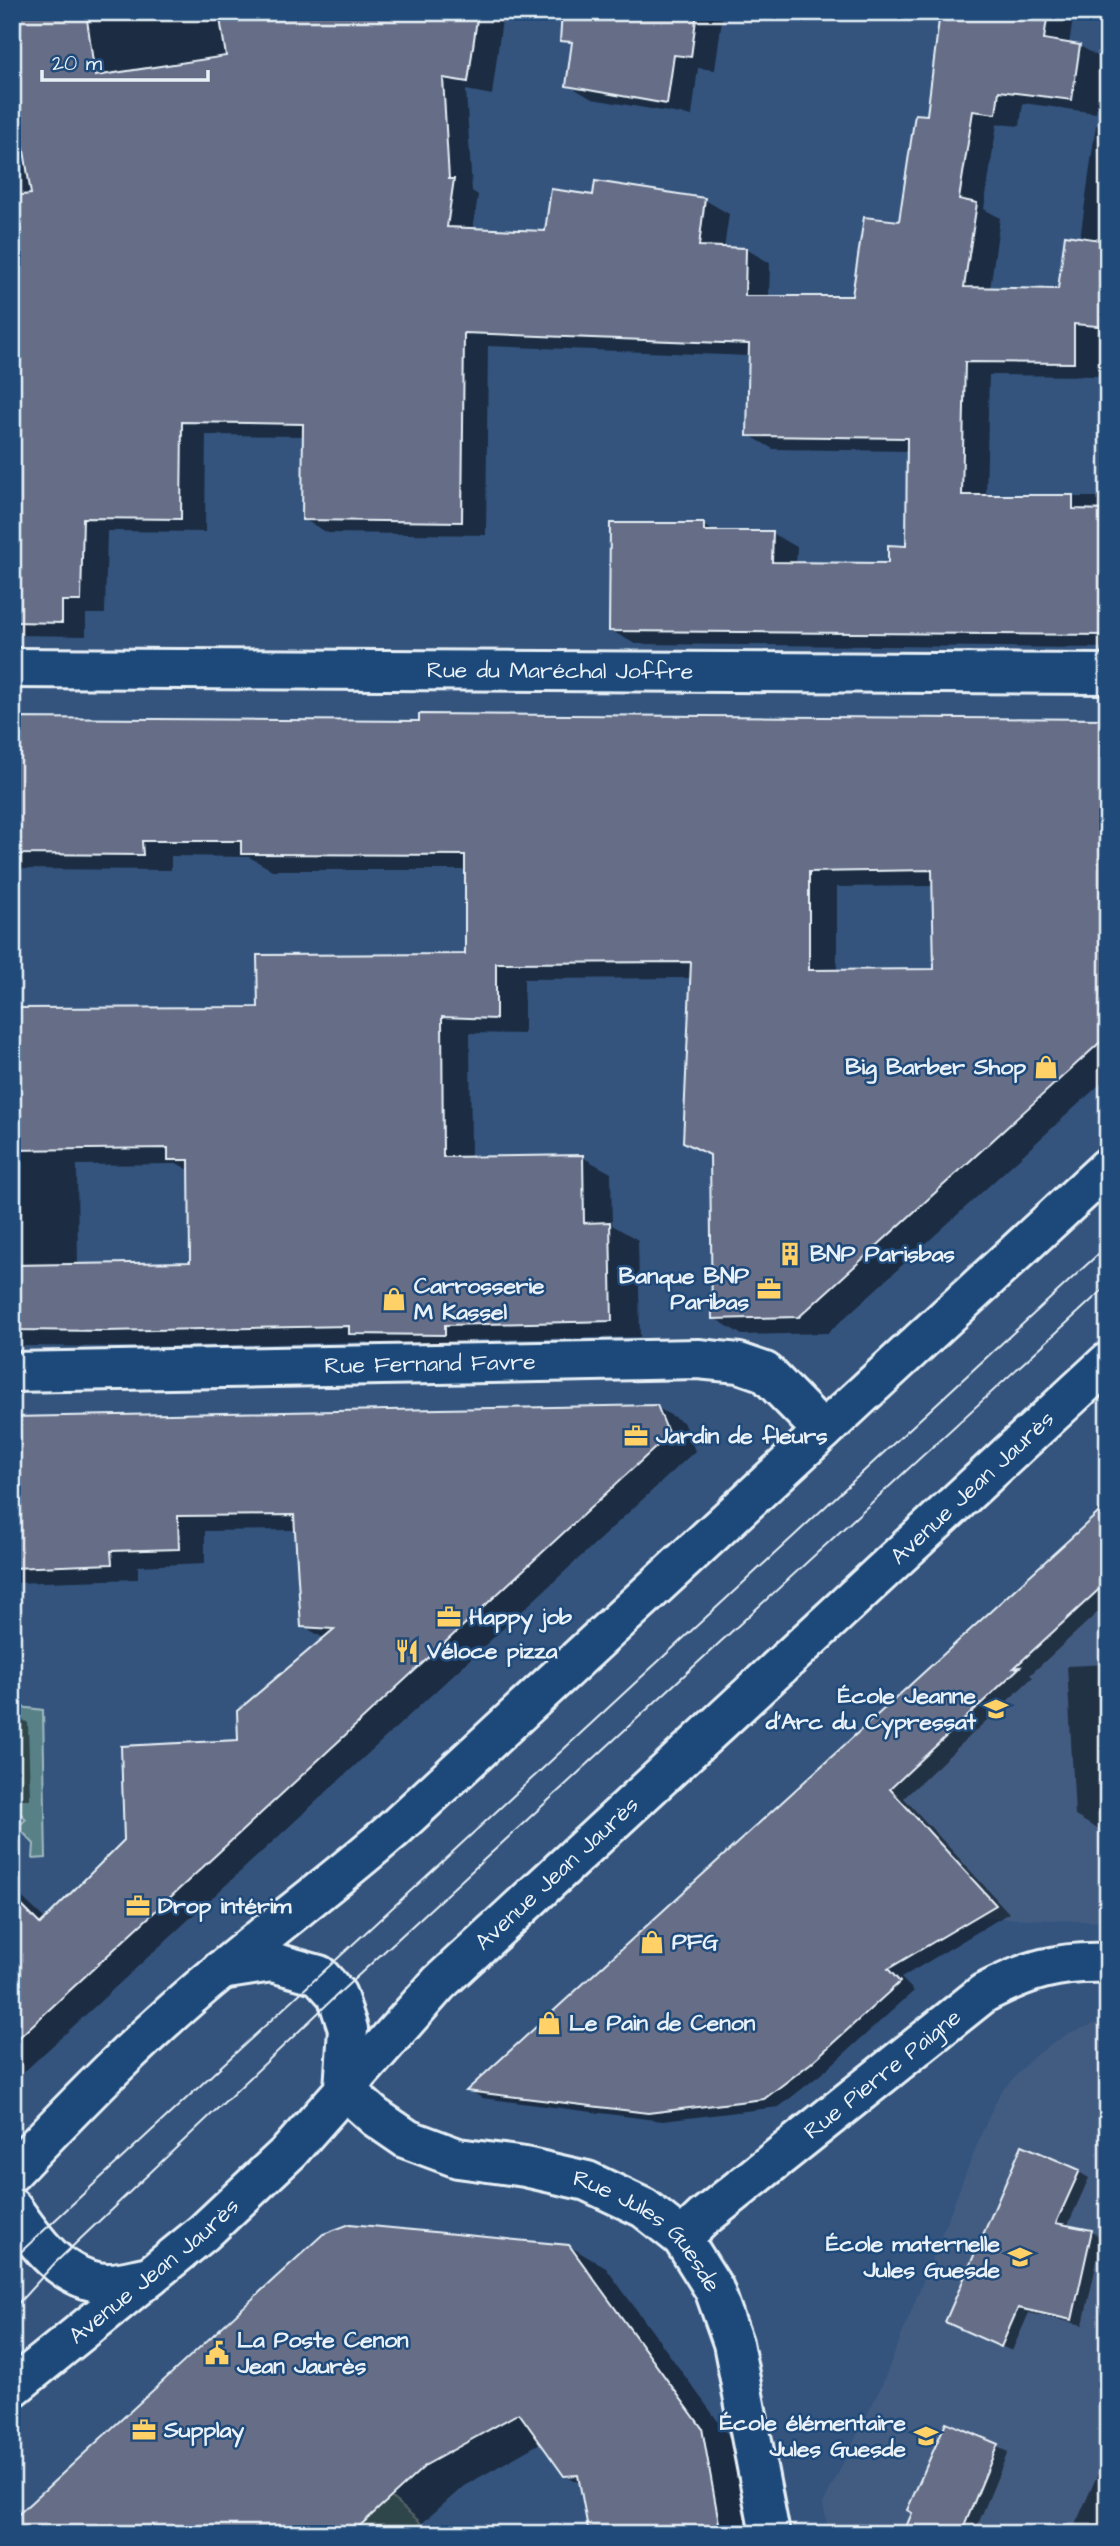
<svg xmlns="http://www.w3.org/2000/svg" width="1120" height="2546" font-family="'Architects Daughter',sans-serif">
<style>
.built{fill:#435c81}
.green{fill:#598187;stroke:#a0b9c0;stroke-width:2}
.shadow{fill:#0007;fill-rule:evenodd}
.building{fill:#656d87;stroke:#e8f1f8;stroke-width:2;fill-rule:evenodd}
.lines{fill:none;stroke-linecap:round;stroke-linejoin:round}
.street-casing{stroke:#e8f1f8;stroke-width:44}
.primary-casing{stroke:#e8f1f8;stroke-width:44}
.street{stroke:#1f4a7a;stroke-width:38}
.primary{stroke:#1f4a7a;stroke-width:38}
.tram{stroke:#e8f1f8;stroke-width:2}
.labels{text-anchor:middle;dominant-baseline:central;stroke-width:5;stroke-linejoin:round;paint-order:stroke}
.street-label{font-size:23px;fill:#e8f1f8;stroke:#1f4a7a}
.poi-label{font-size:23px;font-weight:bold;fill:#e8f1f8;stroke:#1f4a7a;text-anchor:start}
</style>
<rect width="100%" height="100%" fill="#34547e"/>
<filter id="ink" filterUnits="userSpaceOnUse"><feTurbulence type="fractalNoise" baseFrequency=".0143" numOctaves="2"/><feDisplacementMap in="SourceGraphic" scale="14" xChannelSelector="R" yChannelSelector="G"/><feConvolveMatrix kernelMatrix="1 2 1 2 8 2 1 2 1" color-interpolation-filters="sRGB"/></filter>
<g filter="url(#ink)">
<path class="built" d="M 1108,1504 L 1108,1922 L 976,1917 L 917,1952 L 779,1805 Z
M 1108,2019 L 1108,2534 L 829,2534 L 823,2504 L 882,2385 L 983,2130 L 1000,2093 L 1033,2057 L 1069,2033 Z"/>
<path class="green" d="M 12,1706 L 43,1710 L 46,1858 L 33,1859 L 34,1844 L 18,1827 L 26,1819 L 12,1805 Z
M 346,2459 L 420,2522 L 420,2534 L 260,2534 Z"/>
<path class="shadow" d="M 12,12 L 503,12 L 492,95 L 466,90 L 472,191 L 478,195 L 473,230 L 547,233 L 594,197 L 705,200 L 729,214 L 724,249 L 746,249 L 770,263 L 769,297 L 854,298 L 900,223 L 928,117 L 943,12 L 1074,12 L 1069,45 L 1080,46 L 1104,60 L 1096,113 L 1023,103 L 1020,126 L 997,124 L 984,209 L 1000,218 L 990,289 L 1060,291 L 1080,239 L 1096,125 L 1108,127 L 1108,368 L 1098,368 L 1098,376 L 989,375 L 986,497 L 1108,497 L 1108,648 L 635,644 L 610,630 L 703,525 L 717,533 L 772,533 L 797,547 L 796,564 L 890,565 L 907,548 L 909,451 L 773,449 L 749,435 L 750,356 L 488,346 L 486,535 L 328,533 L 303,519 L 304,436 L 206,435 L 205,532 L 107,531 L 105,614 L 86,614 L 86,636 L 12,635 Z
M 578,12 L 723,12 L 715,70 L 698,68 L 692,116 L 592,99 L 568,85 Z
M 12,720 L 421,723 L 1108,721 L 1108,1077 L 828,1333 L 742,1335 L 714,1318 L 712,1157 L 685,1141 L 692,978 L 524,979 L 524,1034 L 470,1033 L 471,1158 L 582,1157 L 611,1173 L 612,1225 L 638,1240 L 640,1337 L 473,1340 L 473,1351 L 379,1349 L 367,1342 L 136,1347 L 12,1346 L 12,1010 L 260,1008 L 467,956 L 467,870 L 272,870 L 249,857 L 171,856 L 171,870 L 12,869 ZM 934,886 L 935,970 L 837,971 L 837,887 ZM 178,1164 L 191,1171 L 192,1263 L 78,1266 L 77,1165 Z
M 656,1407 L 683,1422 L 695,1451 L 12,2083 L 12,1888 L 46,1920 L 240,1742 L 325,1639 L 303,1626 L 296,1530 L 205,1531 L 205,1563 L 138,1566 L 138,1579 L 12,1583 L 12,1419 Z
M 1108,1529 L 1108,1603 L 1030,1675 L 1033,1677 L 904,1798 L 1009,1913 L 901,1978 L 914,1991 L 826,2070 L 779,2107 L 663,2121 L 482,2098 L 469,2090 Z
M 1108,1664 L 1108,1827 L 1096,1828 L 1075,1816 L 1067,1666 Z
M 12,1713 L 28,1723 L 30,1799 L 12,1799 Z
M 1079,2172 L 1089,2178 L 1067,2227 L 1092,2232 L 1102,2238 L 1083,2325 L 1029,2313 L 1012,2351 L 947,2322 Z
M 569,2246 L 606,2268 L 739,2450 L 753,2534 L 591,2534 L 582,2484 L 565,2475 L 542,2442 L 464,2486 L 410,2534 L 12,2534 Z
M 947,2424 L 1008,2452 L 974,2534 L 905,2534 Z
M 1108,2451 L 1108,2534 L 1071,2534 Z"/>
<path class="building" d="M 12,12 L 86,12 L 95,76 L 226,56 L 219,12 L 478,12 L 468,82 L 443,78 L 449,179 L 454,179 L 447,227 L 545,231 L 551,189 L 593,195 L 595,181 L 705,198 L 699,246 L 746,248 L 745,296 L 852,296 L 864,217 L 899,221 L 915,114 L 927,115 L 940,12 L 1048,12 L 1044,39 L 1080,45 L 1072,100 L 999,91 L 996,114 L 973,111 L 959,199 L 977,203 L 964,287 L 1058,289 L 1065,235 L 1108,241 L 1108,327 L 1074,324 L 1074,363 L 965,362 L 962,495 L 1073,495 L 1073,509 L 1108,510 L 1108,635 L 609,631 L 610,523 L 704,523 L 704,531 L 773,531 L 772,562 L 888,563 L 888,545 L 906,546 L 907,438 L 747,436 L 749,344 L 464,333 L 462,522 L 302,520 L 303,424 L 182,422 L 181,519 L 83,518 L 81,601 L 62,601 L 62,623 L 12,622 L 12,196 L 31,194 L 12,75 Z
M 562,12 L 697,12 L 691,57 L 674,55 L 667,104 L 566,86 L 572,42 L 560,41 Z
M 419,714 L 1108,719 L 1108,1035 L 799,1317 L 712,1319 L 710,1155 L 683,1142 L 691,962 L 496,963 L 496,1019 L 442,1017 L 443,1157 L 583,1155 L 584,1223 L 610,1222 L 612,1321 L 445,1325 L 445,1335 L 349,1334 L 349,1326 L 106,1331 L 12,1330 L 12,1265 L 190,1262 L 189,1160 L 168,1160 L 168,1148 L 12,1150 L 12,1008 L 258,1007 L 257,955 L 465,954 L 465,855 L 241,854 L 241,841 L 142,841 L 143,855 L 12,854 L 12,718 L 419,721 ZM 932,870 L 934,969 L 809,970 L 809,872 Z
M 657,1405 L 669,1435 L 12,2044 L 12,1896 L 40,1924 L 124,1840 L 121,1746 L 238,1740 L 237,1711 L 334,1629 L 301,1627 L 294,1515 L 178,1516 L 179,1549 L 111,1551 L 112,1564 L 12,1568 L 12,1417 Z
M 1108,1504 L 1108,1581 L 1014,1668 L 1020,1667 L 890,1789 L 996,1905 L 888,1969 L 900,1982 L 811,2063 L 764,2099 L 648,2113 L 466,2091 Z
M 1022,2145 L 1080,2170 L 1056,2223 L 1092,2230 L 1072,2320 L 1018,2308 L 1001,2347 L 945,2322 Z
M 350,2224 L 569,2245 L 702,2428 L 721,2534 L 589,2534 L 578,2475 L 564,2476 L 519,2413 L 426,2465 L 351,2534 L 12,2534 L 12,2520 L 323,2234 Z
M 946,2422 L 998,2444 L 961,2534 L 903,2534 L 912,2513 L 907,2510 Z"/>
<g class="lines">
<g class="street-casing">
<g id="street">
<path id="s1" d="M 12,668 L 1108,674"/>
<path id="s2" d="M 12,1372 L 698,1359 L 739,1363 L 765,1372 L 823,1431"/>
<path id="s3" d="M 221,1970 L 272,1962 L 319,1975 L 337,1995 L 348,2029 L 344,2089 L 375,2117 L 407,2139 L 458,2158 L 525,2167 L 587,2181 L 644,2208 L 682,2238 L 714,2289 L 733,2343 L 770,2534"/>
<path d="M 12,2208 C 36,2242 61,2280 106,2283 C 120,2284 136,2278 150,2276"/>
<path id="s4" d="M 682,2238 L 704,2217 L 984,1993 C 1028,1970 1058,1961 1108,1963"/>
</g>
</g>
<g class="primary-casing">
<g id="primary">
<path d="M 12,2172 C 79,2101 147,2031 223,1969 C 279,1922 337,1879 392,1831 L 1108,1167"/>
<path id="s5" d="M 12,2388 L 203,2233 L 290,2151 L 439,1983 L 1108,1362"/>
</g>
</g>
<use href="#street" class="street"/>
<use href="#primary" class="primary"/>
<path class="tram" d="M 12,2260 L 1108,1245
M 12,2310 L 55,2263 L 337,1995 L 1108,1285"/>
</g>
</g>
<defs>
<g id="shop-bare" transform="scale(1.89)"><path d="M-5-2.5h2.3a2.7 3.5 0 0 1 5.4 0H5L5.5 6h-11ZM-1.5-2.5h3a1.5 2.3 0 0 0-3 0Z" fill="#ffd166" stroke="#1f4a7a" stroke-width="2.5" paint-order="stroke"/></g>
<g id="building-bare" transform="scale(1.89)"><path d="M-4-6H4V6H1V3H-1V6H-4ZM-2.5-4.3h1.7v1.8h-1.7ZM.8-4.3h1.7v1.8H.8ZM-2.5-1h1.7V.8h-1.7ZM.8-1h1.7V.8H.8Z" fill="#ffd166" stroke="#1f4a7a" stroke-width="2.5" paint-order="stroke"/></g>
<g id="office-bare" transform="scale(1.89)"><path d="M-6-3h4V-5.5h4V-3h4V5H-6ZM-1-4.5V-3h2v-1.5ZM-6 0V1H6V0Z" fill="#ffd166" stroke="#1f4a7a" stroke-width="2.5" paint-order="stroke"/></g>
<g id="restaurant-bare" transform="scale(1.89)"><path d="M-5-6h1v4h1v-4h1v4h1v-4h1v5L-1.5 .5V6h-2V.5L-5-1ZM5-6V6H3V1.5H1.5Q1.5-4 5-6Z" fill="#ffd166" stroke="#1f4a7a" stroke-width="2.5" paint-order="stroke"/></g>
<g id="school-bare" transform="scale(1.89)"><path d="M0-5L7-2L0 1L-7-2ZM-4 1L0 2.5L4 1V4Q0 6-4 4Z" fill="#ffd166" stroke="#1f4a7a" stroke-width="2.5" paint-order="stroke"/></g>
<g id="civic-bare" transform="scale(1.89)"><path d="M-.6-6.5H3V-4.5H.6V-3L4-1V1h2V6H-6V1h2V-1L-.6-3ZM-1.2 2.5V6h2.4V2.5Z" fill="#ffd166" stroke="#1f4a7a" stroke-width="2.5" paint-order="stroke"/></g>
</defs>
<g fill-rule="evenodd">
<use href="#shop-bare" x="1046" y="1067"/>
<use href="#building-bare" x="790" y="1254"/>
<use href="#office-bare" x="769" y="1289"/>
<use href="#shop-bare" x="394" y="1299"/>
<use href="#office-bare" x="636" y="1436"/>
<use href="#office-bare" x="449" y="1617"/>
<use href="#restaurant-bare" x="407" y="1651"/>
<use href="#school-bare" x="996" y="1709"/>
<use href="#office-bare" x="138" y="1906"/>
<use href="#shop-bare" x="652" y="1942"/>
<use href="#shop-bare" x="549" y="2023"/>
<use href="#school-bare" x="1020" y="2257"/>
<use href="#civic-bare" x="217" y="2353"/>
<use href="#office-bare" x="144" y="2430"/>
<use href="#school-bare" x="926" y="2436"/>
</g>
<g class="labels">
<g class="street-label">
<text stroke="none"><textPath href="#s1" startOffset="548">Rue du Maréchal Joffre</textPath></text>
<text stroke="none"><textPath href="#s2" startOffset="418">Rue Fernand Favre</textPath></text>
<text stroke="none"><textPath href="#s5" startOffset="1318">Avenue Jean Jaurès</textPath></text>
<text stroke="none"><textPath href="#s5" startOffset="751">Avenue Jean Jaurès</textPath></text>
<text stroke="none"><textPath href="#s4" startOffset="259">Rue Pierre Paigne</textPath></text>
<text stroke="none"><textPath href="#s3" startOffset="569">Rue Jules Guesde</textPath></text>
<text stroke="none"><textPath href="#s5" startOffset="184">Avenue Jean Jaurès</textPath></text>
</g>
<g class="poi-label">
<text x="1026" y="1067" text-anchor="end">Big Barber Shop</text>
<text x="810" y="1254">BNP Parisbas</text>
<text x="749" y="1276" text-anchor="end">Banque BNP<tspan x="749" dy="26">Paribas</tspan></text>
<text x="414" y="1286">Carrosserie<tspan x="414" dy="26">M Kassel</tspan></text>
<text x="656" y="1436">Jardin de fleurs</text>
<text x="469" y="1617">Happy job</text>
<text x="427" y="1651">Véloce pizza</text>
<text x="976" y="1696" text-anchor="end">École Jeanne<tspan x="976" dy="26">d'Arc du Cypressat</tspan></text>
<text x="158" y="1906">Drop intérim</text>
<text x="672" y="1942">PFG</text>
<text x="569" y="2023">Le Pain de Cenon</text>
<text x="1000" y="2244" text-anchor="end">École maternelle<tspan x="1000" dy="26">Jules Guesde</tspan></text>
<text x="237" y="2340">La Poste Cenon<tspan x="237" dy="26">Jean Jaurès</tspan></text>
<text x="906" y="2423" text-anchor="end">École élémentaire<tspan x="906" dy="26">Jules Guesde</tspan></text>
<text x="164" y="2430">Supplay</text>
</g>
</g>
<rect width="1120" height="2546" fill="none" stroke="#1f4a7a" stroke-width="42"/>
<rect x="21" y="21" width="1078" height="2504" fill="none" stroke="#e8f1f8" stroke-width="2.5" filter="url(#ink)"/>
<path d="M42 70v10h166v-10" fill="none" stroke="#e8f1f8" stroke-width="3.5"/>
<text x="52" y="70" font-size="21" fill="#e8f1f8" stroke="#1f4a7a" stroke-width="5" paint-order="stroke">20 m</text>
</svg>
